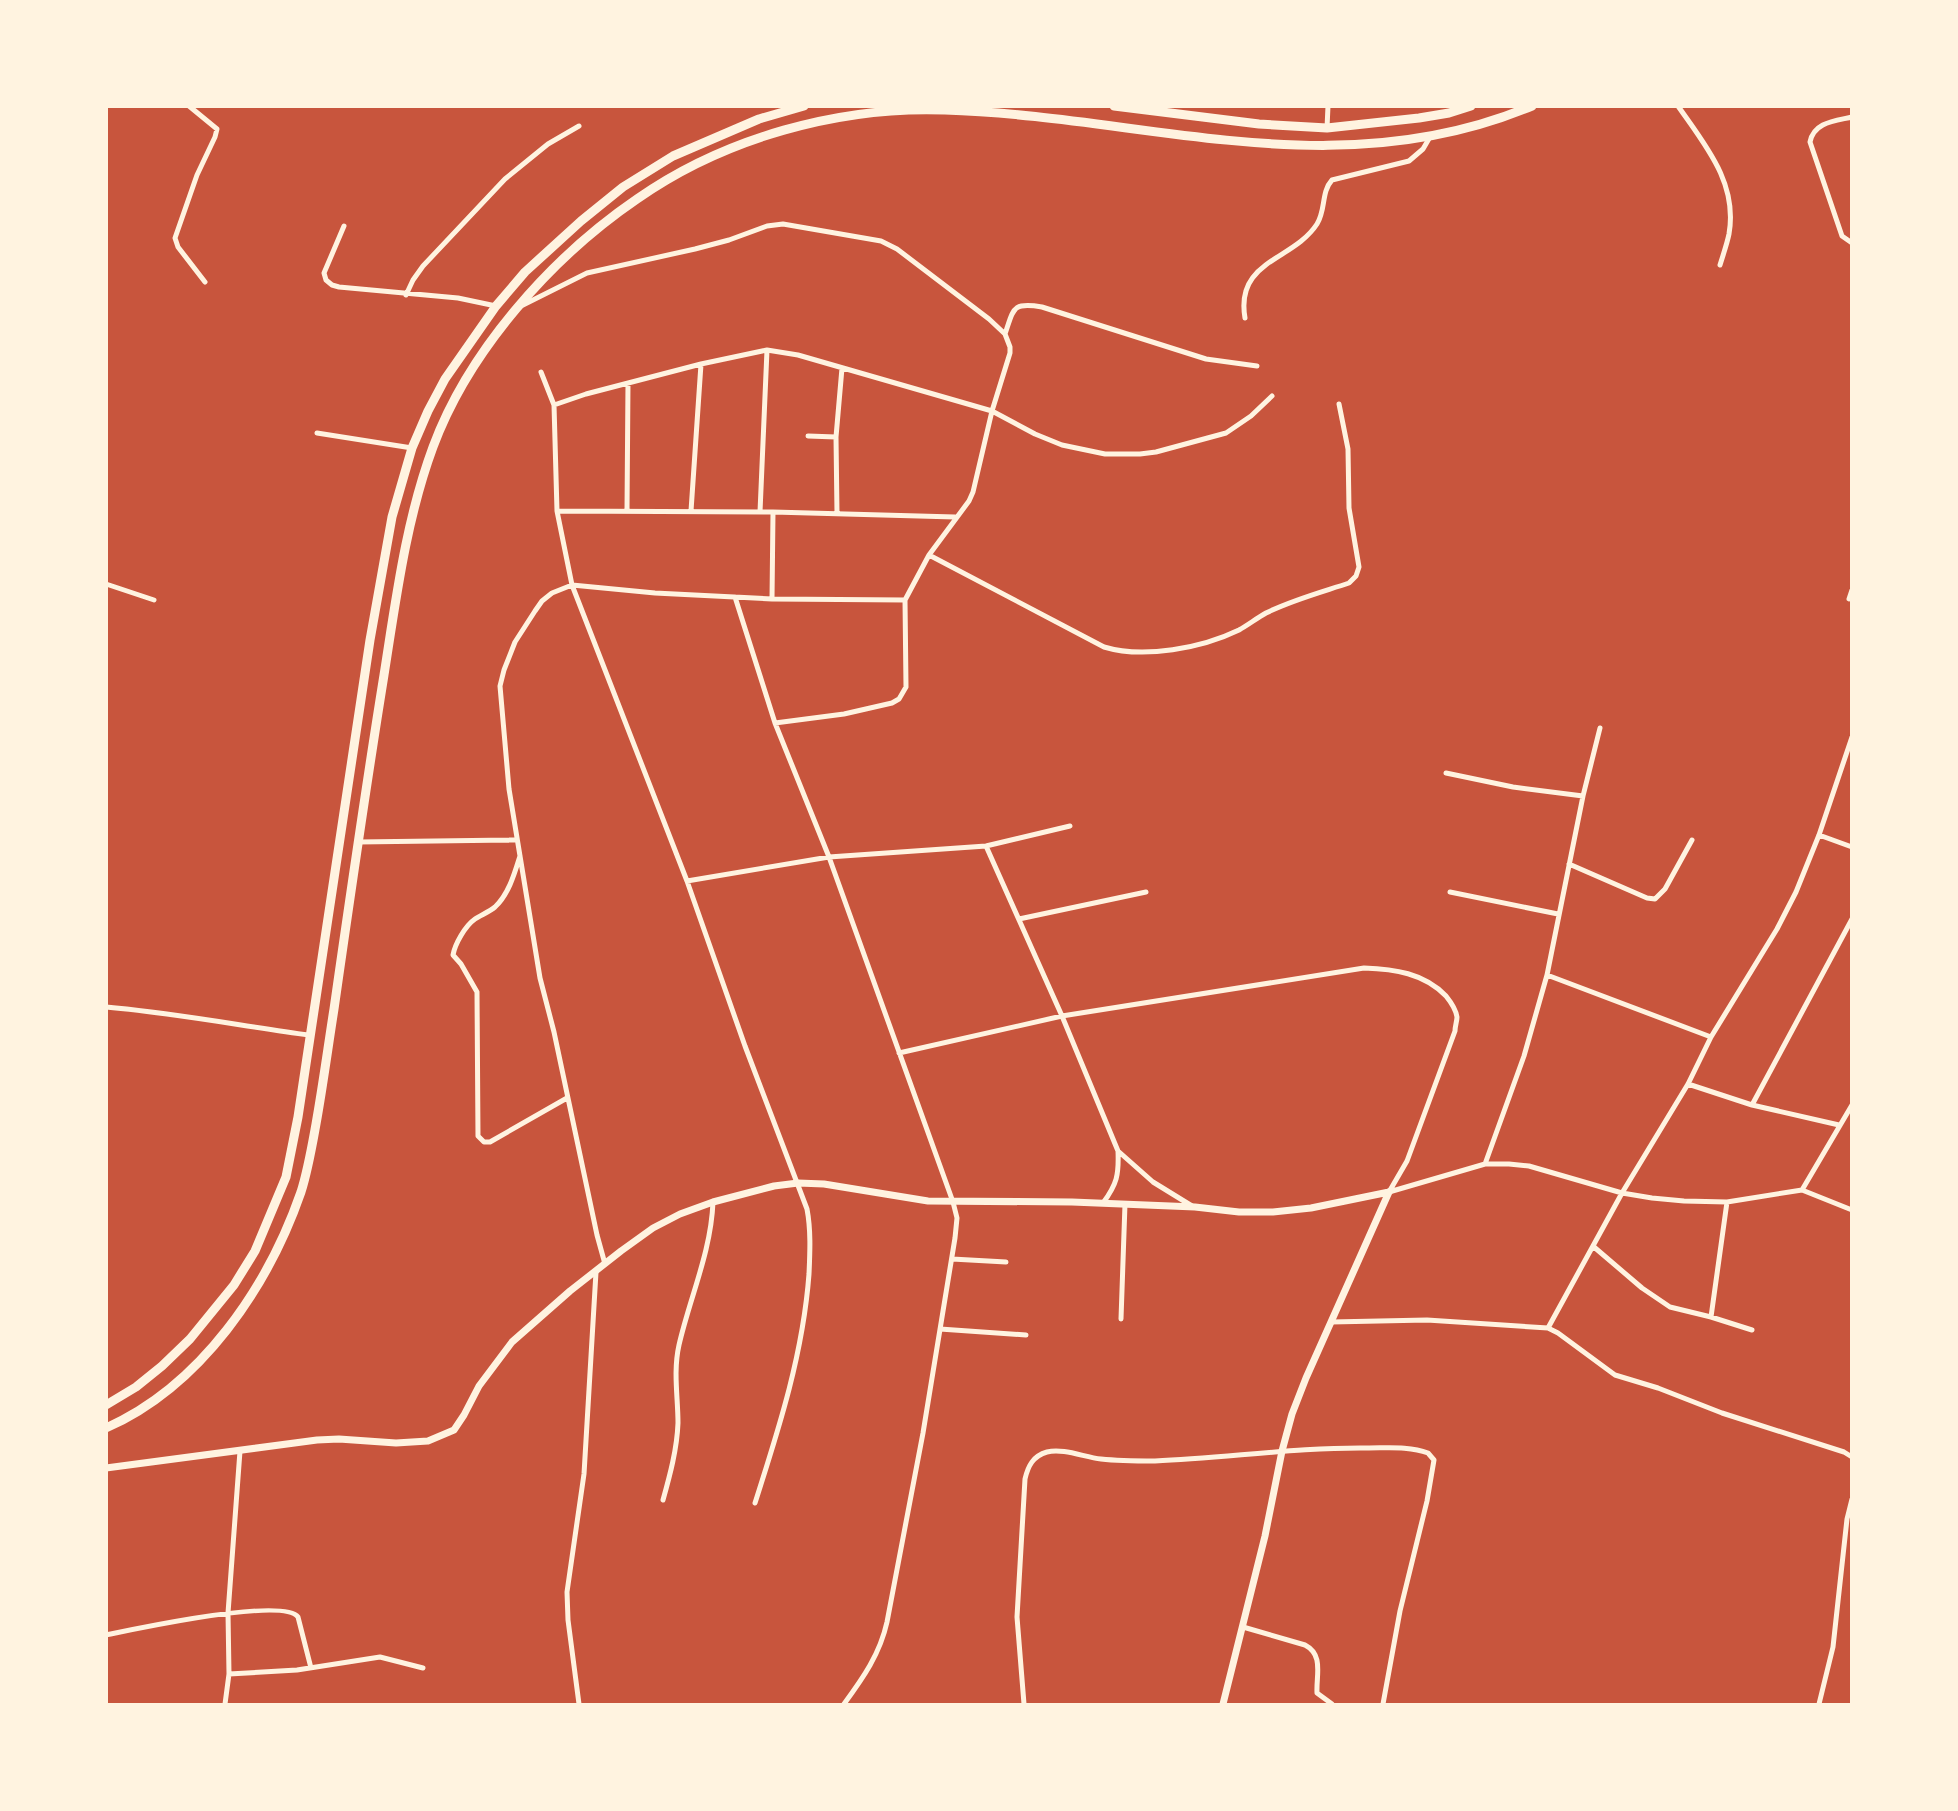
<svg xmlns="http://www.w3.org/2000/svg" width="1958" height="1811" font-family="'Asap Condensed',sans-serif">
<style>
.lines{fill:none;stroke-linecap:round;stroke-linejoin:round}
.minor{stroke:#fff3e0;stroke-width:5}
.tertiary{stroke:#fff3e0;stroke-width:7}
.trunk{stroke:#fff3e0;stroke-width:9}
</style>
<rect width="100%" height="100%" fill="#c8553d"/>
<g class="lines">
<path class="minor" d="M 189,106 L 217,129 L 215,137 L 197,175 L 175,238 L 178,247 L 205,282
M 1678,106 C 1705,145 1738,183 1729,234 C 1727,244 1723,255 1720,265
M 1852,117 C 1835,121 1814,122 1810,142 L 1842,236 L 1852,243
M 1327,128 L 1328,106
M 344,226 L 324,273 L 326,280 L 332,285 L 339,287 L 458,298 L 496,306
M 406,295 L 413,280 L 423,266 L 505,179 L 548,144 L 579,126
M 523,305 L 587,273 L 695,249 L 729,240 L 767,226 L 783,224 L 881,241 L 897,249 L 989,319 L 1005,334 L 1010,347 L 1010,353 L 992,411 L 973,492 L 969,501 L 929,555 L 905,600 L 906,687 L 899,699 L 892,703 L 844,714 L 775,723
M 1245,318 C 1235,260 1293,261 1317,224 C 1326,210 1321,192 1332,180 L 1409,161 L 1423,149 L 1430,137
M 1005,334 C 1014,308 1012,302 1042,307 L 1206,359 L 1257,366
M 541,372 L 554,405 L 557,511 L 572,585 L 687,881 L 745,1046 L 807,1209 C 811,1230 810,1252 809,1274 C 803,1354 779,1428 755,1503
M 554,405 L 586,394 L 701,364 L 767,350 L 798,355 L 992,411 L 1035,434 L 1062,445 L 1105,454 L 1140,454 L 1156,452 L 1226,433 L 1251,416 L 1272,396
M 317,433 L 412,448
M 808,436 L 836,437
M 557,511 L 773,512 L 955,517
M 627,511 L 628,383
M 691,511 L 701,364
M 760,512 L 767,350
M 837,513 L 836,437 L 842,368
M 929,555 L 1104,647 C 1144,659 1202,648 1239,630 C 1248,625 1257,618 1266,613 C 1292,600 1322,592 1349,583 L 1356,576 L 1359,567 L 1349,508 L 1348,449 L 1339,404
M 106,584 L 154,600
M 735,597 L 775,723 L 829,857 L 953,1202 L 957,1218 L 955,1238 L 923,1433 L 887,1622 C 880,1654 863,1678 844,1704
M 772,599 L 773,512
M 1849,599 L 1852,590
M 1446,773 L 1513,787 L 1583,796
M 1819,835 L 1852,847
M 358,842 L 517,840
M 986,846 L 1062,1016 L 1118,1151 L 1153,1182 L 1192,1206
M 520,856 C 515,872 509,894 495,907 C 489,912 481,915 475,919 C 465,926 455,944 453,955 L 461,964 L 477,992 L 478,1136 L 484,1142 L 490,1142 L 567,1098
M 1569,864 L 1647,898 L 1655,899 L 1665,889 L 1692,840
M 687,881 L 829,857 L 986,846 L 1070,826
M 1450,892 L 1558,914
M 1019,919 L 1146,892
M 1547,975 L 1711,1037
M 106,1007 C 175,1013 242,1026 309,1035
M 899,1053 L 1062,1016 L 1364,968 C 1394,969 1424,973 1446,996 C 1450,1001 1456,1010 1457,1017 C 1457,1021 1455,1026 1455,1031 L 1407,1161 L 1389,1192
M 1688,1084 L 1752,1105 L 1839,1125
M 1752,1105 L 1852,919
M 1485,1164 L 1524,1056 L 1547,975 L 1583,796 L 1600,728
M 1802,1190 L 1852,1105
M 1389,1192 L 1485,1164 L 1509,1164 L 1529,1166 L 1622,1193 L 1652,1198 L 1684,1201 L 1727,1202 L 1802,1190 L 1852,1210
M 1103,1203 C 1117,1184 1119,1175 1118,1151
M 1594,1247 L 1642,1288 L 1670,1307 L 1711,1317 L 1752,1330
M 952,1259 L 1006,1262
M 605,1264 L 597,1235 L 554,1032 L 540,978 L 509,789 L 500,686 L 504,670 L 515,642 L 535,611 L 542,601 L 552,593 L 572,585 L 655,593 L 772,599 L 905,600
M 1711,1317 L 1727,1202
M 1121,1319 L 1125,1204
M 1331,1322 L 1427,1320 L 1548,1328 L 1558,1333 L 1615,1375 L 1658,1388 L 1722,1413 L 1844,1452 L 1852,1457
M 1548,1328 L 1622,1193 L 1688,1084 L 1711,1037 L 1777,929 L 1796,892 L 1819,835 L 1852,737
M 940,1329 L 1026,1335
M 663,1500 C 670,1475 677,1449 678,1423 C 678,1397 673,1372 679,1345 C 690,1297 711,1252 713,1202
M 1243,1627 L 1305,1645 C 1324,1655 1316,1675 1317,1693 L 1332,1704
M 106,1635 C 135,1629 283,1597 298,1617 L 311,1668
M 229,1674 L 297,1670 L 380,1657 L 423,1668
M 225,1704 L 229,1674 L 228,1613 L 240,1451
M 579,1704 L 568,1620 L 567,1592 L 584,1474 L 596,1272
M 1024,1704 L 1017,1617 L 1025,1479 C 1028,1466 1033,1456 1047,1452 C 1063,1448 1084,1457 1101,1459 C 1119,1461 1137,1461 1155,1461 C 1227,1458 1298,1447 1369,1448 C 1388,1448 1410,1446 1428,1453 L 1434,1460 L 1427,1501 L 1400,1611 L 1383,1704
M 1819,1704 L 1833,1647 L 1847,1519 L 1852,1499"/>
<path class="tertiary" d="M 106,1468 L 317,1440 L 339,1439 L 396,1443 L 428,1441 L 454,1430 L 464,1415 L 479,1386 L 512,1342 L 570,1291 L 621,1251 L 653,1228 L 680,1214 L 713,1202 L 774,1186 L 798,1183 L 824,1184 L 928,1201 L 1072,1202 L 1195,1207 L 1239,1212 L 1273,1212 L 1311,1208 L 1389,1192
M 1223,1704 L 1265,1536 L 1282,1451 L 1292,1414 L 1306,1378 L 1389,1192"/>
<path class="trunk" d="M 1114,106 L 1259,124 L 1327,128 L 1419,118 L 1449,113 L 1471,106
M 106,1405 L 136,1387 L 162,1366 L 190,1339 L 234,1285 L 255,1251 L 286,1177 L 298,1117 L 370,640 L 392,517 L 412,448 L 428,411 L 445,379 L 496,306 L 525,272 L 581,221 L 623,187 L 673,156 L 759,119 L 804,106
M 106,1428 C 201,1386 268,1287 301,1192 C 308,1170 312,1146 316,1124 C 323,1085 328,1047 334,1009 C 350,897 366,786 384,675 C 396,599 406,520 433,447 C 469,350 552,257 637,199 C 724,138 839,106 945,110 C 1145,116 1335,189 1532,106"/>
</g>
<rect width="1958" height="1811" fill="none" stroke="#fff3e0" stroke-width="216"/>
</svg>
